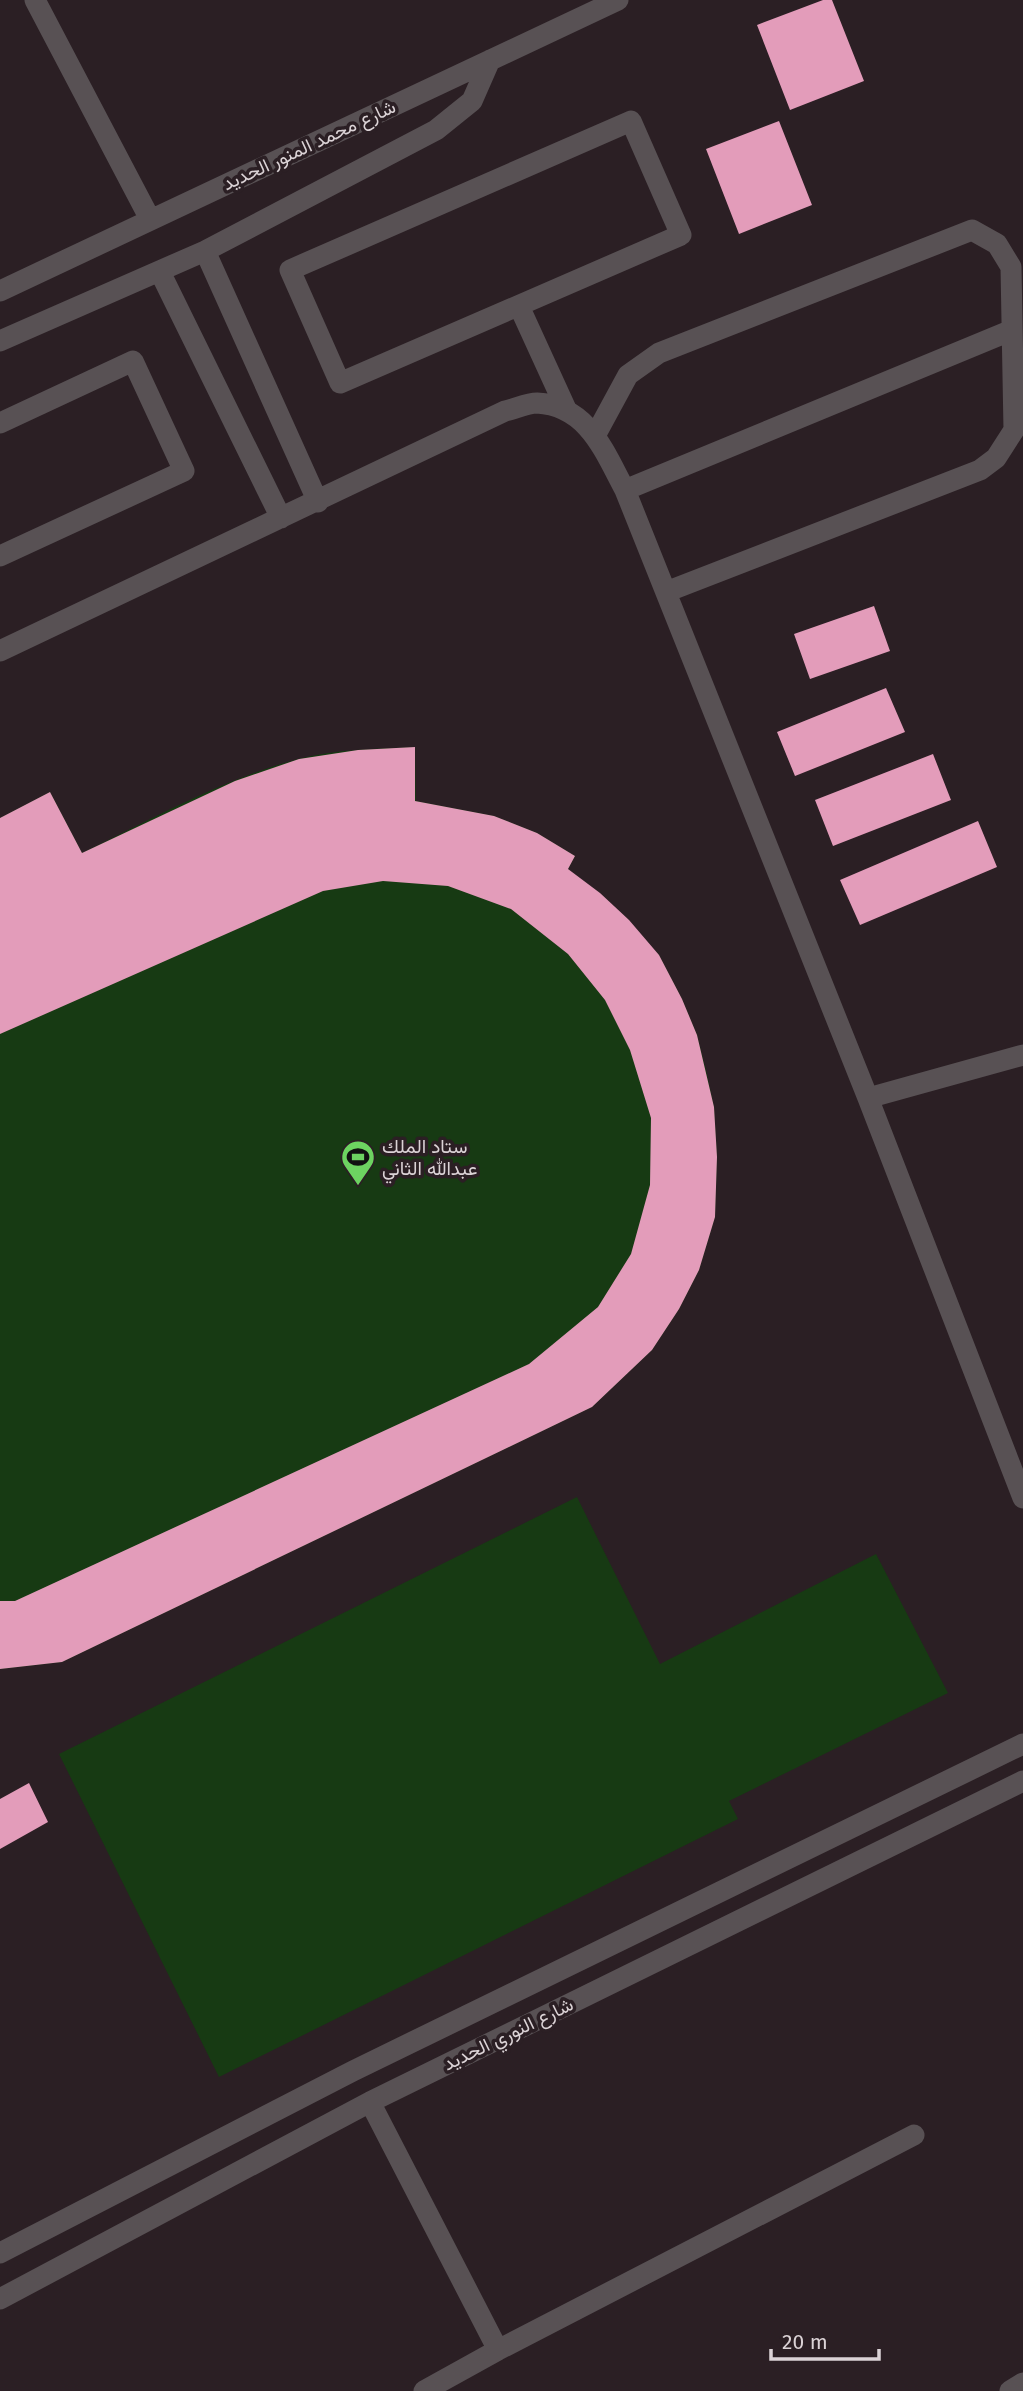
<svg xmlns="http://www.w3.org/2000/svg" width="1023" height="2391" font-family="'Fira Sans',Vazirmatn,sans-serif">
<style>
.green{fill:#173a13}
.building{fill:#e39cba}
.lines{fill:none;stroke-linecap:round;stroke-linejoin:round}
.minor{stroke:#585154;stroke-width:21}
.labels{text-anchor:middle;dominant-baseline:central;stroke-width:7;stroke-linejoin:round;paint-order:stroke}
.street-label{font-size:19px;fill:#dbd3d6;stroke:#2b1f24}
.poi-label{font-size:19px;fill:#dbd3d6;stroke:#2b1f24;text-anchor:start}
</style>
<rect width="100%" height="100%" fill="#2b1f24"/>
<path class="green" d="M 415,747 L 416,801 L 494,816 L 537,833 L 575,856 L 568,869 L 659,955 L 682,999 L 697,1035 L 706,1070 L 714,1107 L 717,1157 L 715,1217 L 699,1270 L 679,1309 L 652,1350 L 592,1407 L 62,1662 L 0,1669 L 0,818 L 50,792 L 82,853 C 152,819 223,779 298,759 C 336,749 377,749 415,747 Z
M 577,1497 L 660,1664 L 876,1554 L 948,1693 L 729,1801 L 738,1819 L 219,2077 L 59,1754 Z"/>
<path class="building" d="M 823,0 L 832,0 L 864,81 L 790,110 L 757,25 Z
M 779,121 L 812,205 L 739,234 L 706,149 Z
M 874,606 L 890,651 L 810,679 L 794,634 Z
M 886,688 L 905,732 L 795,776 L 777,732 Z
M 415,747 L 415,801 L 494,816 L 537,833 L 575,856 L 568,869 L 600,893 L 629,920 L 659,955 L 682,999 L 697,1035 L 714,1107 L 717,1157 L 715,1217 L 699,1270 L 679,1309 L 652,1350 L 592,1407 L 62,1662 L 0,1669 L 0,1601 L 15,1601 L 529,1364 L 598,1307 L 631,1254 L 650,1185 L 651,1118 L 630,1050 L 605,1000 L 568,954 L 511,909 L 448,886 L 383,881 L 323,891 L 0,1034 L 0,818 L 50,792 L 82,853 L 235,781 L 299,759 L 358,750 Z
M 933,754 L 951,800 L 833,846 L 815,800 Z
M 978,821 L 997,867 L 860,925 L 840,880 Z
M 29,1783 L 48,1822 L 0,1849 L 0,1799 Z"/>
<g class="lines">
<path class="minor" d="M 35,0 L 150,219
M 631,121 L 681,235 L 340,383 L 290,270 Z
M 205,251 L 318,502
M 160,272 L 281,518
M 0,291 L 618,0
M 519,306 L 567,411
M 0,341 L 205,251 L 436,130 L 472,101 L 490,60
M 0,423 L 133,361 L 184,471 L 0,556
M 596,434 L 628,375 L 659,353 L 972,230 L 997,244 L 1011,267 L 1014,430 L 996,458 L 980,470 L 666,592
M 625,490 L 1012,330
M 0,651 L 505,411 C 515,409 527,403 537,403 C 588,406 604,451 625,490 L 868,1098 L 1023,1498
M 868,1098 L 1023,1055
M 370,2102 L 498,2350
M 0,2253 L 353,2071 L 1023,1744
M 0,2299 L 370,2102 L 1023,1781
M 424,2391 L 498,2350 L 914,2135
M 1010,2391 L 1023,2383"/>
</g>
<defs>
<g id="stadium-pin" transform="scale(1.75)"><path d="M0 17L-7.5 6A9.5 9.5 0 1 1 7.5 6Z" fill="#6dd361" stroke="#2b1f24"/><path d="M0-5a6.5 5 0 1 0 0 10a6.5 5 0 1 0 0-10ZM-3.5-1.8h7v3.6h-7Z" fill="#111"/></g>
</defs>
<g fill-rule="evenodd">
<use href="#stadium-pin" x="358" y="1157"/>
</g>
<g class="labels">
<g class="street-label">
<text transform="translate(309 145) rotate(-25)">شارع محمد المنور الحديد</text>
<text transform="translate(508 2034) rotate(-26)">شارع النوري الحديد</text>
</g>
<g class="poi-label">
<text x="382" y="1146">ستاد الملك<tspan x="382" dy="22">عبدالله الثاني</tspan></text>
</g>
</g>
<path d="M771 2349v10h108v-10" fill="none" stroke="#dbd3d6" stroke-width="3.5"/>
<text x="782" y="2349" font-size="21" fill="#dbd3d6" stroke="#2b1f24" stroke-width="5" paint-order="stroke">20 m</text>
</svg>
